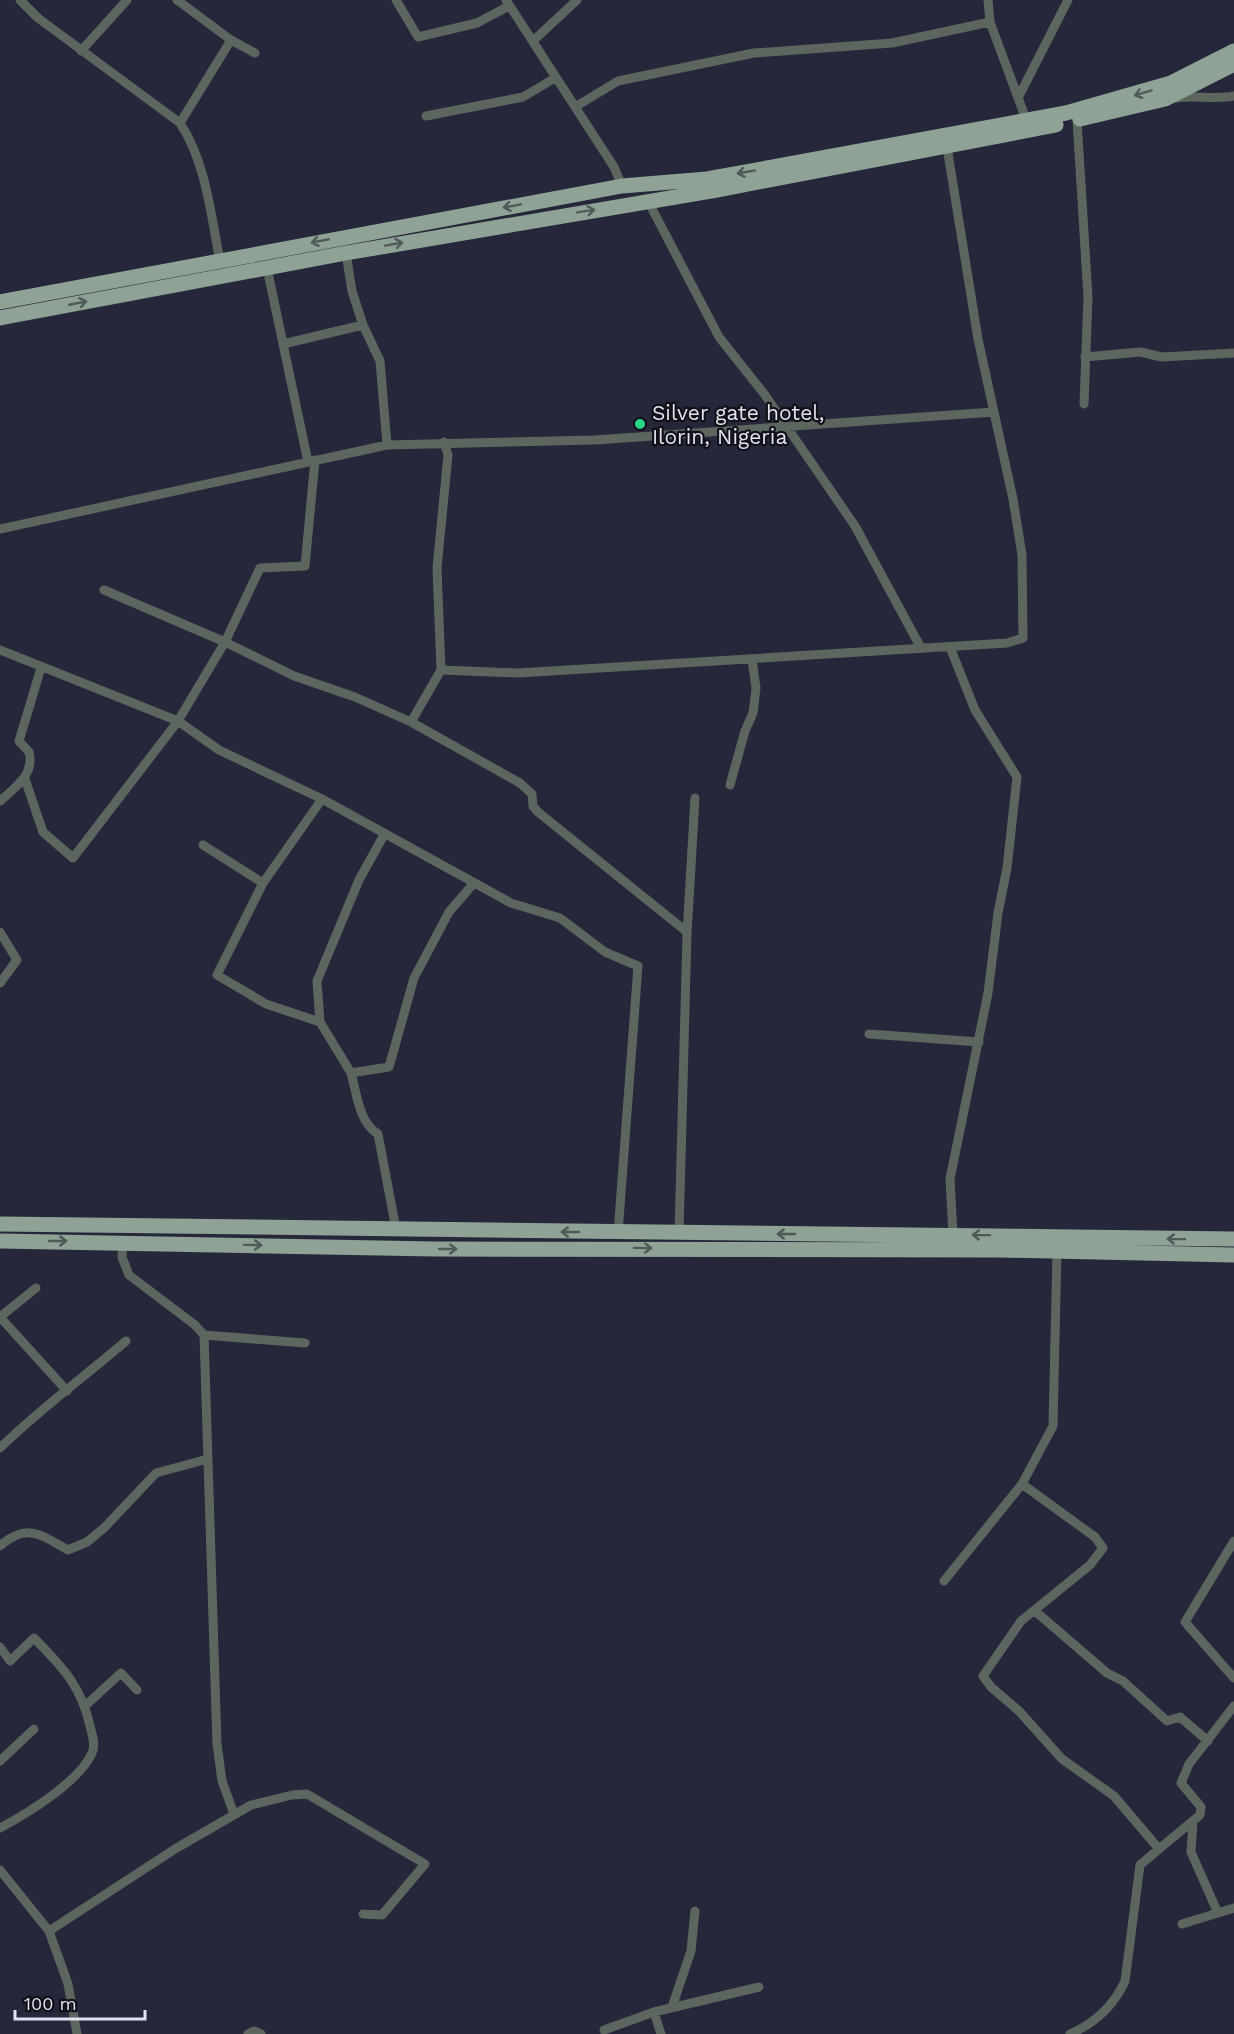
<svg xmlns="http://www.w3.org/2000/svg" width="1234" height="2034" font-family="'Work Sans',sans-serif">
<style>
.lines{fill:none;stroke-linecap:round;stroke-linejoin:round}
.minor{stroke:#5c665f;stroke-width:9}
.primary{stroke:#8ea295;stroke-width:15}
.oneway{stroke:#4f5a57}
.poi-dot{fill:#29d885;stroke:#101119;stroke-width:2}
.labels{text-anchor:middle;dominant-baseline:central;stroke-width:4.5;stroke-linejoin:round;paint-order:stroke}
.poi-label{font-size:21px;fill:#e2e3f0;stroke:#101119;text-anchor:start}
</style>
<rect width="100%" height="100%" fill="#26273a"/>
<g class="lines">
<path class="minor" d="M 20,0 L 38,18 L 180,123 C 206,162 211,216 220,261
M 177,0 L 231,40 L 255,53
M 396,0 L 418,37 L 477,23 L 509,6
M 506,0 L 614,167 L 622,186
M 988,0 L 990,22 L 1027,122
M 533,41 L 577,0
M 81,51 L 127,0
M 1018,98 L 1068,0
M 1177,98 C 1196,95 1215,100 1234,96
M 575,107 L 618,81 L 754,53 L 892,43 L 990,22
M 426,116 L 523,97 L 555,78
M 1077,120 L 1088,297 L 1084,404
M 180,123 L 231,40
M 648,201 L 719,337 L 765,395 L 855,526 L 921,648
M 346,253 L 352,291 L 363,325
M 267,268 L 308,462
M 283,344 L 363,325 L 380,361 L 387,445
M 1085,357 L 1140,352 L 1162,357 L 1234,353
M 0,529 L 387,445 L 595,440 L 994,412
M 104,590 L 225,642 L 294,676 L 355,697 L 411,722 L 520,783 L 532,794 L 533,806 L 538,812 L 687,932
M 950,647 L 975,710 L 1017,777 L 1007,868 L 998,913 L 988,993 L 950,1179 L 953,1235
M 0,650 L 178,721 L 219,750 L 322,799 L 511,903 L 560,918 L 605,952 L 638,966 L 618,1233
M 441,670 L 518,673 L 1007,643 L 1023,638 L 1022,555 L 1013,499 L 978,339 L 947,147
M 411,722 L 441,670 L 437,568 L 448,455 L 444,442
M 25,779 L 43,832 L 73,858 L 178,721 L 225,642 L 260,568 L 305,566 L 315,460
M 730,785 L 745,731 L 753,713 L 756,688 L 752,660
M 322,799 L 263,883 L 217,975 L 266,1004 L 320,1022 L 317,981 L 359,880 L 385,833
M 0,801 C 15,788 35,774 29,752 L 19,741 L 41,668
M 203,845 L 263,883
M 0,932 L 17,960 L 0,983
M 320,1022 L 351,1073 L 389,1067 L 414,978 L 449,912 L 474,883
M 869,1034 L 979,1042
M 351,1073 C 357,1094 359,1123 378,1134 L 396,1229
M 679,1233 L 687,934 L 695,798
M 123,1242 L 122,1257 L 129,1275 L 195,1325 L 204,1335 L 305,1343
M 1057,1251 L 1053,1426 L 1022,1484 L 1095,1537 L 1103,1548 L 1090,1565 L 1021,1621 L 983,1676 L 991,1687 L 1019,1711 L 1062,1759 L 1114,1796 L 1159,1849 L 1200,1815 L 1201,1807 L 1181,1783 L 1189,1764 L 1234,1706
M 0,1317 L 67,1391
M 0,1317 L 36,1288
M 204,1335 L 217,1744 L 222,1781 L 234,1814
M 0,1448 C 40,1409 84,1377 126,1341
M 1234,1541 L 1185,1622 L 1234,1678
M 0,1546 C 27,1522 41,1535 68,1550 L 87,1542 L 104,1528 L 156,1473 L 208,1459
M 944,1581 L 1022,1484
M 1035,1611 L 1107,1673 L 1123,1681 L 1167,1721 L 1180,1717 L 1208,1741
M 0,1647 L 10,1661 L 34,1638 C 62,1667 81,1685 90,1726 C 92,1734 96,1745 92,1753 C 79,1782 28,1813 0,1828
M 86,1705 L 121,1673 L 137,1690
M 0,1761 L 34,1729
M 1193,1821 L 1191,1852 L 1217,1911
M 0,1870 L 49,1931 L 68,1984 L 77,2034
M 1182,1924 L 1234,1908
M 49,1931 L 175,1849 L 251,1805 L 292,1795 L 307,1794 L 425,1864 L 382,1915 L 363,1914
M 672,2007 L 691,1951 L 695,1911
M 654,2012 L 661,2034
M 604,2030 L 654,2012 L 759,1987
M 248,2034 L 254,2031 L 261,2034
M 1070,2034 C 1095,2023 1114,2005 1125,1981 L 1140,1865 L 1159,1849"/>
<path class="primary" d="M 1080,119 L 1165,99 L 1234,64
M 0,302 L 622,186 L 707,179 L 1066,113 L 1171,83 L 1234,51
M 0,318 L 346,253 L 717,190 L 1056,125
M 0,1224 L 1234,1239
M 0,1241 L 435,1249 L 1000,1250 L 1234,1255"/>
</g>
<defs><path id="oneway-shaft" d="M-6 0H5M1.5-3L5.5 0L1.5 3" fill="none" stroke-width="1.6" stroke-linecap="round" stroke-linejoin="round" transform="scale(1.5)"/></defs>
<g class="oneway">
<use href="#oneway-shaft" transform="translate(1143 93) rotate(163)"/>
<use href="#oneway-shaft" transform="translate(746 172) rotate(170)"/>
<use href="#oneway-shaft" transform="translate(512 206) rotate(170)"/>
<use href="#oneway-shaft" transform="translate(586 211) rotate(-9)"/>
<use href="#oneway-shaft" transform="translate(320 241) rotate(169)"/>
<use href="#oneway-shaft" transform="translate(394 244) rotate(-10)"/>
<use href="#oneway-shaft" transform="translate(78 303) rotate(-11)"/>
<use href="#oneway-shaft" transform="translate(570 1232) rotate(-180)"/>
<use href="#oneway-shaft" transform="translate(786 1234) rotate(-180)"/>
<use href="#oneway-shaft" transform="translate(981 1235) rotate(-179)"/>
<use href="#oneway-shaft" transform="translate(1176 1239) rotate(-179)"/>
<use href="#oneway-shaft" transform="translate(58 1241)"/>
<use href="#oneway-shaft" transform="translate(253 1245) rotate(1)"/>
<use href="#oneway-shaft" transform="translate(643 1248) rotate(1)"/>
<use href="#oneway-shaft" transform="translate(448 1249)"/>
</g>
<circle class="poi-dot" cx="640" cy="424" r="6"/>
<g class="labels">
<g class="poi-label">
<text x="652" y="412">Silver gate hotel,<tspan x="652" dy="24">Ilorin, Nigeria</tspan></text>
</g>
</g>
<path d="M15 2010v9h130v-9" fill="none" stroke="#e2e3f0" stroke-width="3"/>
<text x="24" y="2010" font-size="18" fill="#e2e3f0" stroke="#101119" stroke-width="4.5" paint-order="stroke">100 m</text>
</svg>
